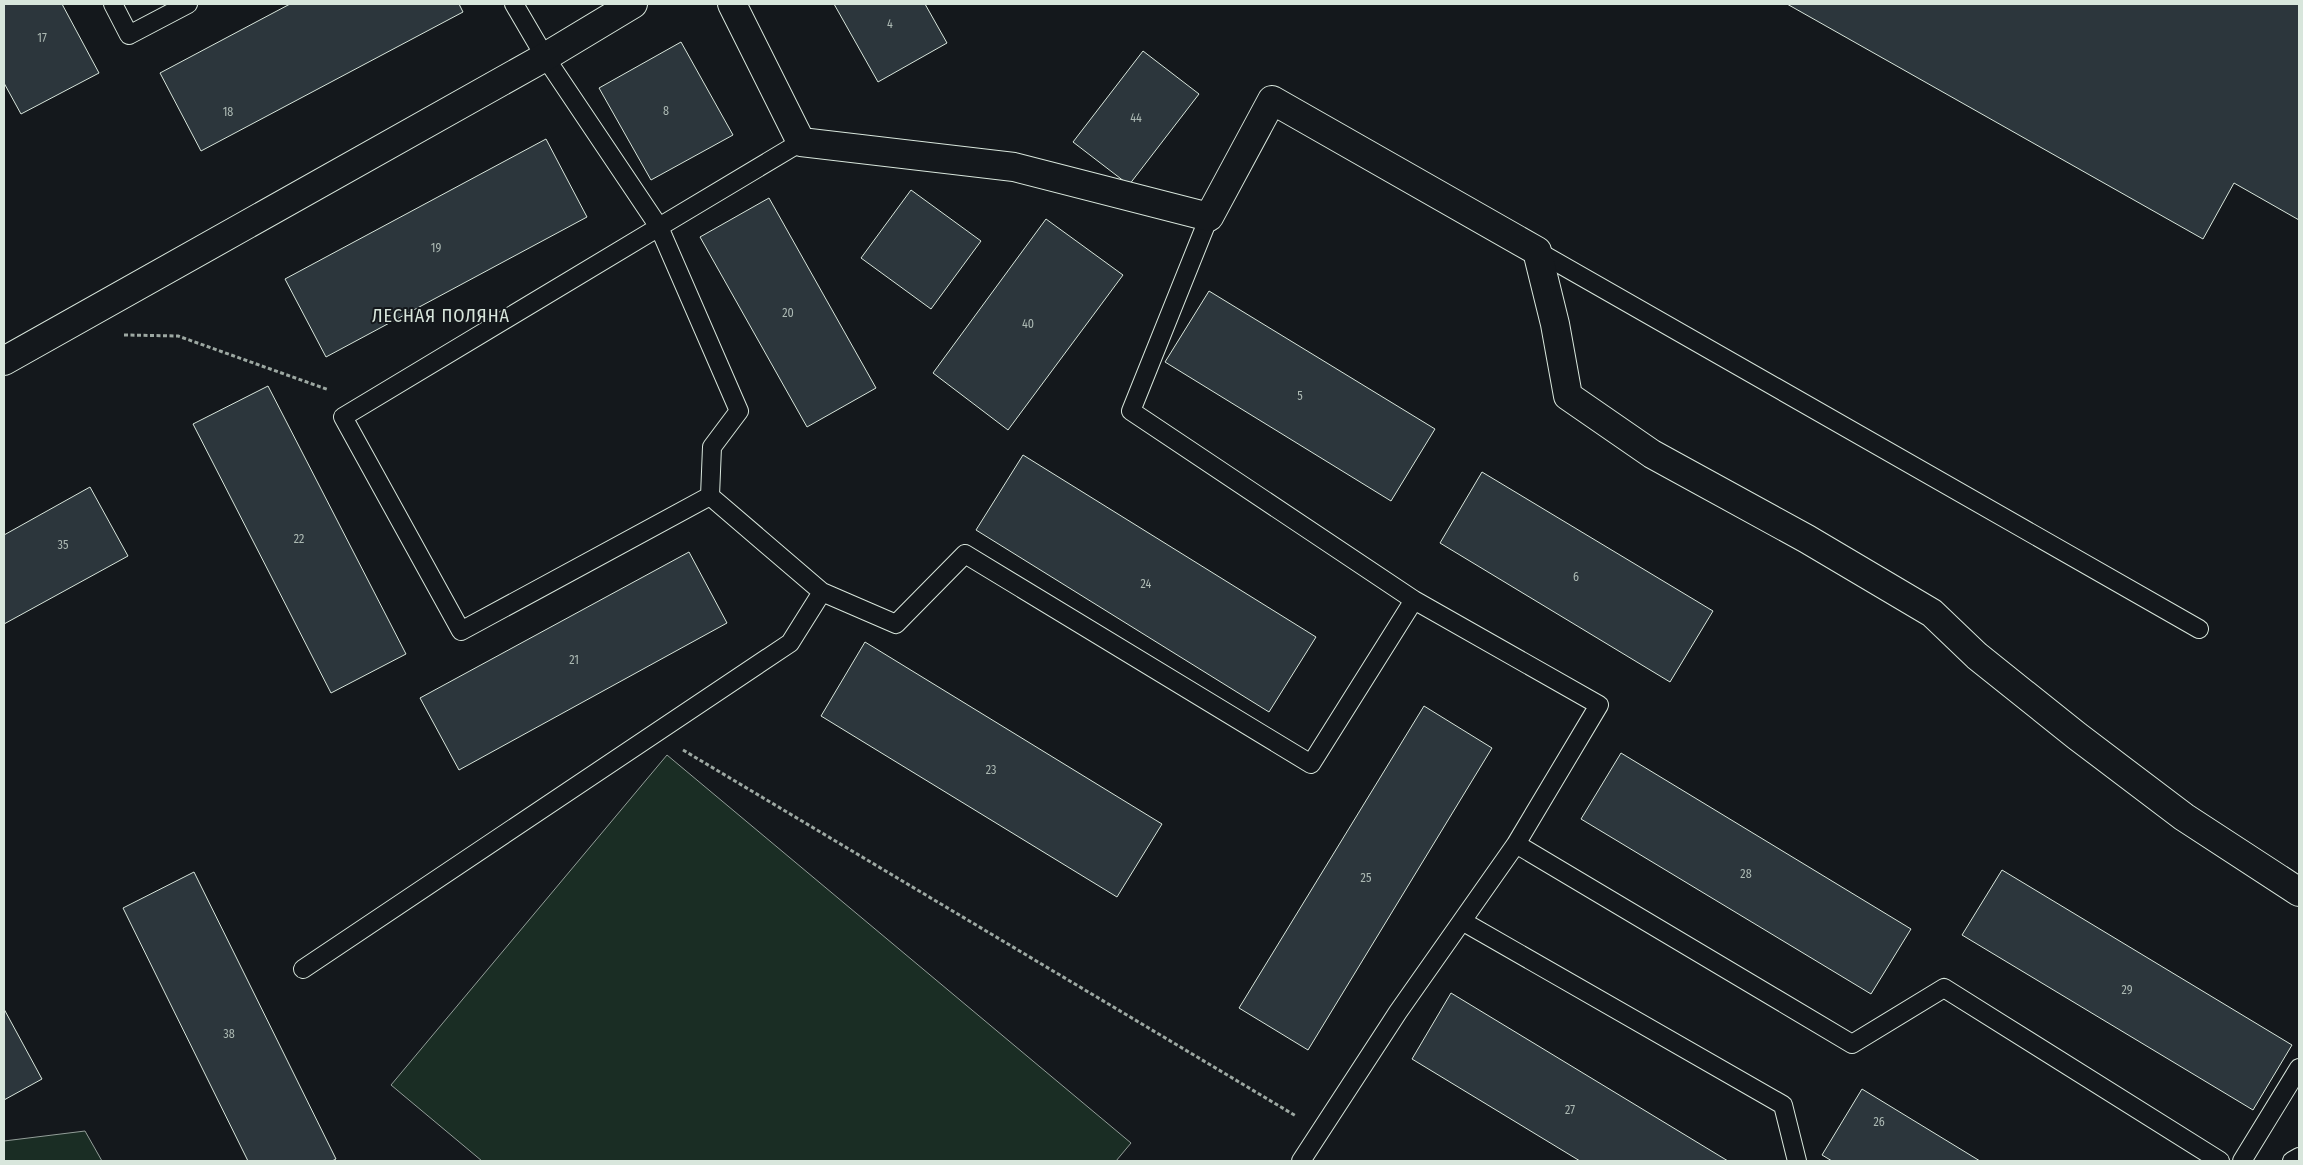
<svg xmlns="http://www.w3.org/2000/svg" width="2303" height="1165" font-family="'Fira Sans Condensed',sans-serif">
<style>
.green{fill:#1a2d24;stroke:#939e99}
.building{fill:#2c363c;stroke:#d8e6dc}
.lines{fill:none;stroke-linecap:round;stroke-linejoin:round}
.lane-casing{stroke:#d8e6dc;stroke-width:20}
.street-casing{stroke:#d8e6dc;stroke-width:30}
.path{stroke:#9da8a2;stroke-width:3;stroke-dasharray:4 2.5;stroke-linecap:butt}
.lane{stroke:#14181c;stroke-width:18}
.street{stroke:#14181c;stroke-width:28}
.labels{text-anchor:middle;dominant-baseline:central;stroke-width:4;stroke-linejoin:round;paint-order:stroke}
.number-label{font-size:12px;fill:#adbab4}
.quarter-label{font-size:18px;letter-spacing:1px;fill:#d8e6dc;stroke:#14181c}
</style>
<rect width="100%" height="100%" fill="#14181c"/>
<path class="green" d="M 667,755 L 1131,1143 L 1116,1161 L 482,1161 L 391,1085 Z
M 85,1131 L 102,1161 L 4,1161 L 4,1141 Z"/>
<path class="building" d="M 4,4 L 62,4 L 99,73 L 21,114 L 4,83 Z
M 290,4 L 459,4 L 463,12 L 201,151 L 160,73 Z
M 834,4 L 925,4 L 947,43 L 878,82 Z
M 1787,4 L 2299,4 L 2299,220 L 2234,183 L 2203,239 Z
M 681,42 L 733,135 L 651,180 L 599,88 Z
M 1143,51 L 1199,94 L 1129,185 L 1073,142 Z
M 546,139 L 587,217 L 326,357 L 285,279 Z
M 911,190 L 981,241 L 931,309 L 861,258 Z
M 769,198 L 876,388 L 807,427 L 700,237 Z
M 1046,219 L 1123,275 L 1008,430 L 933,373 Z
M 1209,291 L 1435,429 L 1391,501 L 1165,362 Z
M 268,386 L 406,654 L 331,693 L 193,424 Z
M 1023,455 L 1316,637 L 1269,712 L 976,530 Z
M 1482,472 L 1713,611 L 1670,682 L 1440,543 Z
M 90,487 L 128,556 L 4,624 L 4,535 Z
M 689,552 L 727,623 L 459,770 L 420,698 Z
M 865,642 L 1162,824 L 1117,897 L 821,716 Z
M 1424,706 L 1492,748 L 1308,1050 L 1239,1008 Z
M 1621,753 L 1911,929 L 1871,994 L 1581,819 Z
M 2002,870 L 2292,1045 L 2253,1110 L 1962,935 Z
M 194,872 L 336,1159 L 332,1161 L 248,1161 L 123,908 Z
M 1451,993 L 1728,1161 L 1580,1161 L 1412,1059 Z
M 4,1009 L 42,1079 L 4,1100 Z
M 1862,1089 L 1980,1161 L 1832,1161 L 1822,1155 Z"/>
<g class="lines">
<g class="lane-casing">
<path id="lane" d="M 113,4 L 129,35 L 188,4
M 514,4 L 545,57 L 659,227 L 801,142
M 1209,217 L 1131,411 L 1414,600 L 1599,705 L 1516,844 L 1852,1044 L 1944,988 L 2220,1161
M 659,227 L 739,411 L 712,447 L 710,496 L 461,631 L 343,417 Z
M 1537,251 L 2199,629
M 710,496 L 822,592 L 896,624 L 965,554 L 1311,764 L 1414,600
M 1462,921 L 1783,1105 L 1797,1161
M 303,969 L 790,643 L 822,592
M 1301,1161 L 1398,1012 L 1516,844
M 2242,1161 L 2299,1068
M 2292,1161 L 2299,1157"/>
</g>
<g class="street-casing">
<path id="street" d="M 732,4 L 801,142 L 1014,167 L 1209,217 L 1272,100 L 1537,251 L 1555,324 L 1568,396 L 1652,454 L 1807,539 L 1932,613 L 1977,656 L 2077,736 L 2184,817 L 2299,892
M 4,361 L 545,57 L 633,4"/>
</g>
<path class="path" d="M 124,335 L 178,336 L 329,390
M 683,750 L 1296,1116"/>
<use href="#lane" class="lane"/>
<use href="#street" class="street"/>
</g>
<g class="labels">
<g class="number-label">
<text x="890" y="24">4</text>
<text x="42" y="38">17</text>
<text x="666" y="111">8</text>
<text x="228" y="112">18</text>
<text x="1136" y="118">44</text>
<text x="436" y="248">19</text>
<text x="788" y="313">20</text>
<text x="1028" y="324">40</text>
<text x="1300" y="396">5</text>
<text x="299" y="539">22</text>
<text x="63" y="545">35</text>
<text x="1576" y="577">6</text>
<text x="1146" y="584">24</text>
<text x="574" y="660">21</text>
<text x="991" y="770">23</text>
<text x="1746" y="874">28</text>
<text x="1366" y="878">25</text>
<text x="2127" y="990">29</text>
<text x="229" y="1034">38</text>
<text x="1570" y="1110">27</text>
<text x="1879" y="1122">26</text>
</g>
<g class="quarter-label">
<text x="441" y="316">ЛЕСНАЯ ПОЛЯНА</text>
</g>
</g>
<rect width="2303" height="1165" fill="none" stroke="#d8e6dc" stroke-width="10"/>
</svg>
